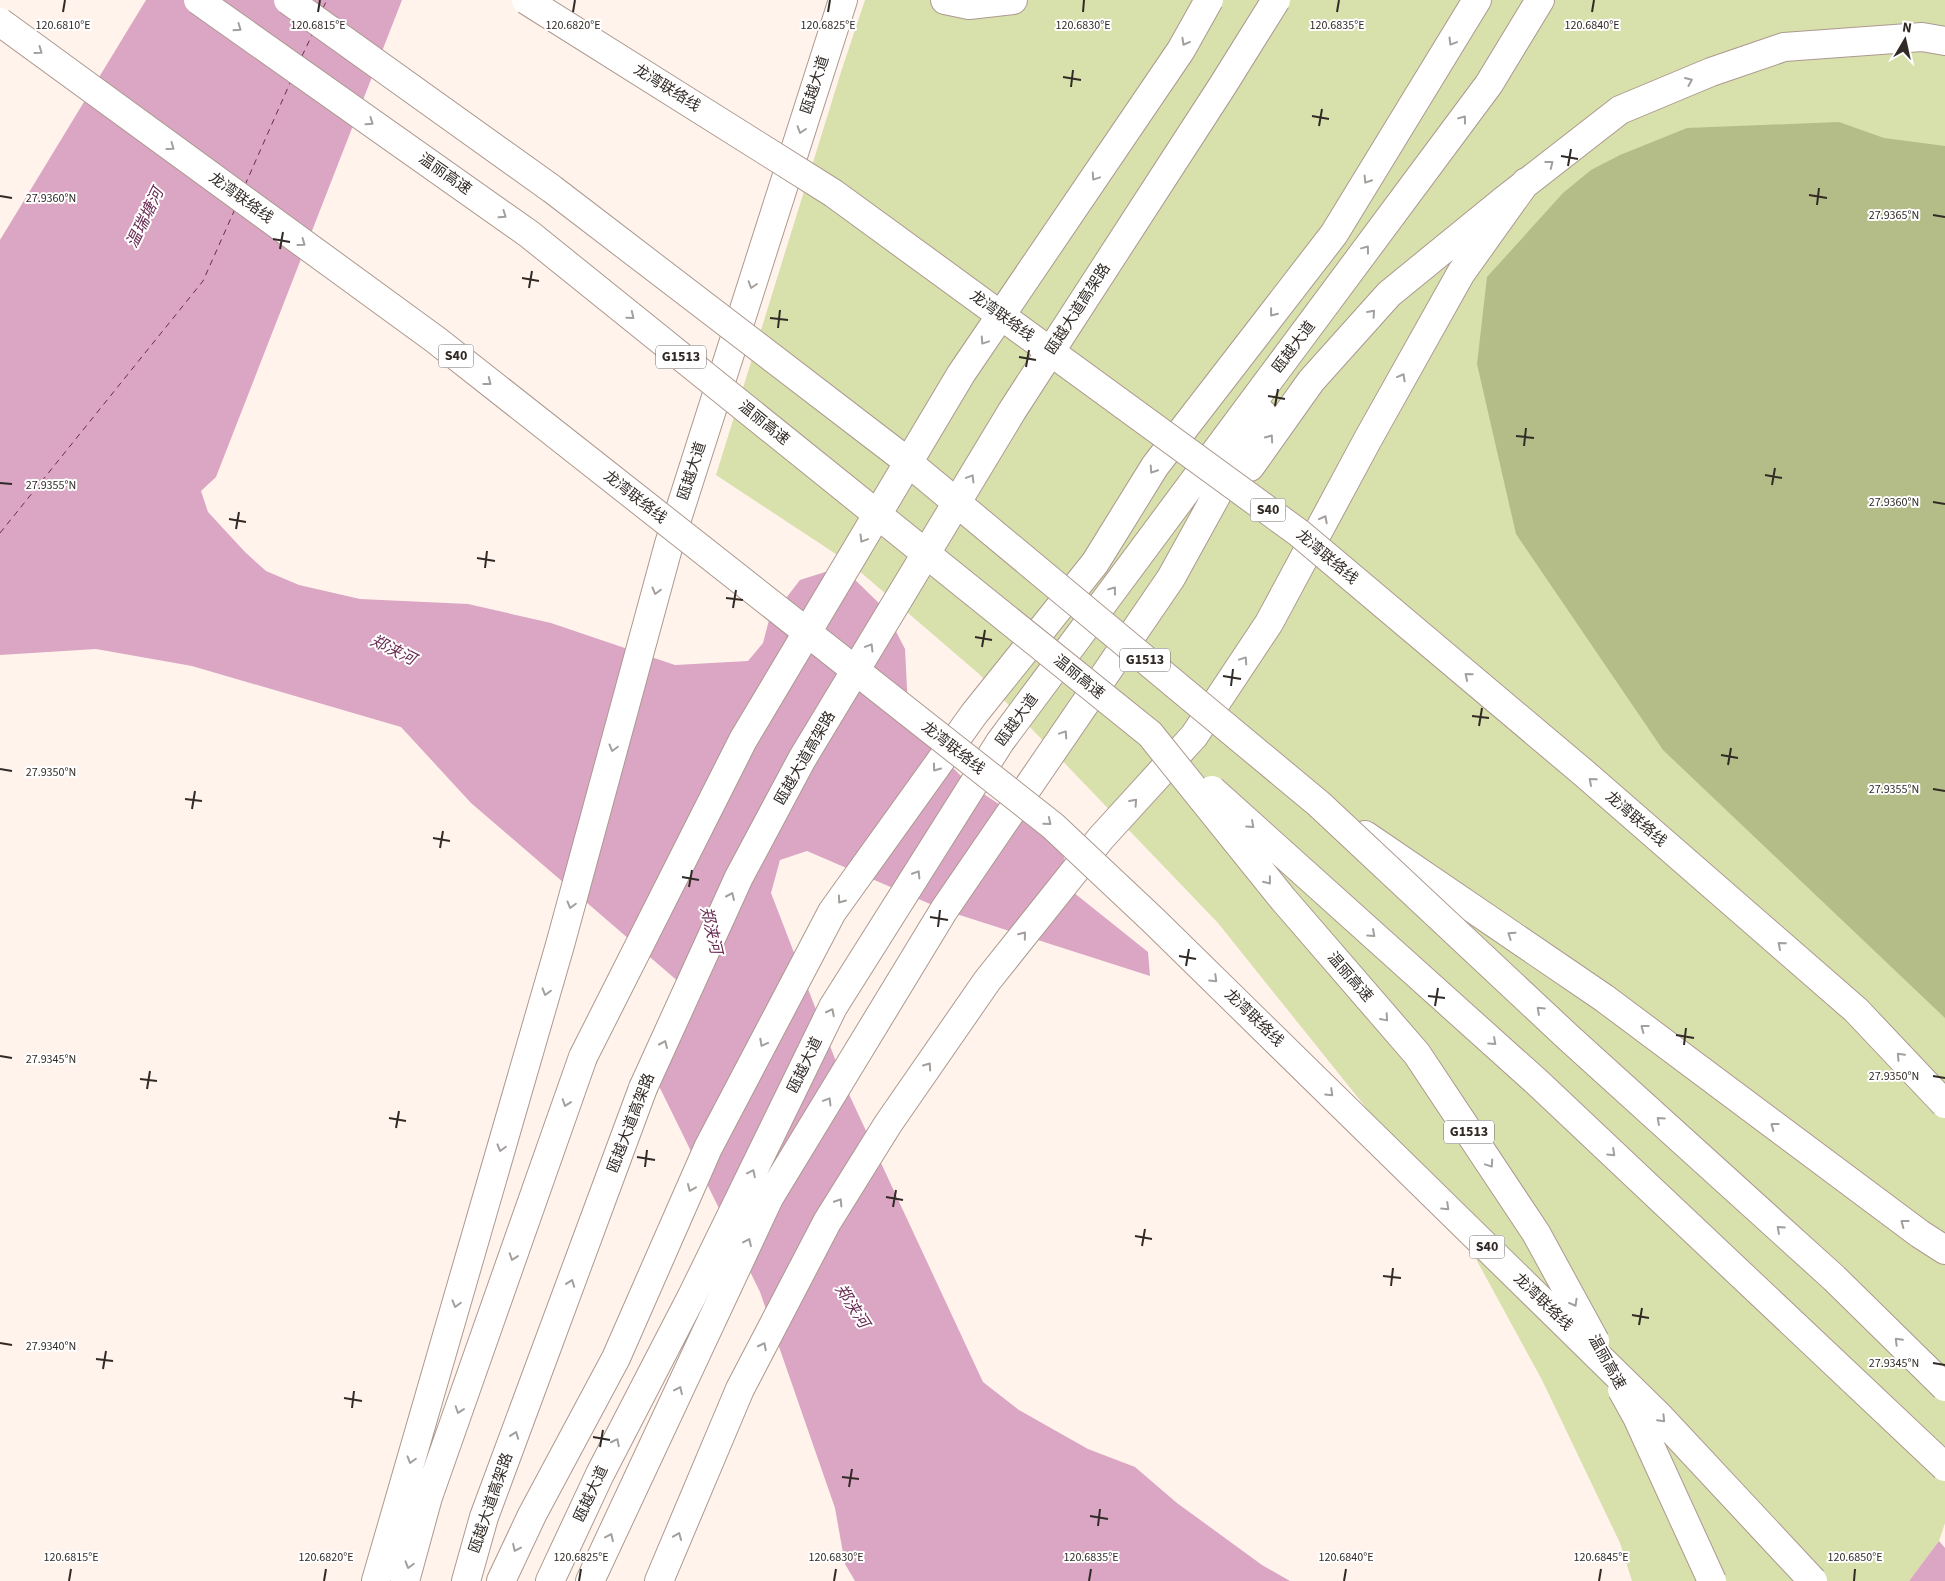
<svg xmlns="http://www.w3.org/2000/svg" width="1945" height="1581" font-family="'Source Sans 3','Noto Sans SC',sans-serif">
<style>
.green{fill:#d8e0ab}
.forest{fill:#b4bc88}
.water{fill:#dba6c3}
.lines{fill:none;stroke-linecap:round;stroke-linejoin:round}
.ferry{stroke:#692a51;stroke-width:1;stroke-dasharray:6 5;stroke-linecap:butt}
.highway-casing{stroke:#ac998f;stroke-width:30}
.highway{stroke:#fff;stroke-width:28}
.highway-bridge-casing{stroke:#ac998f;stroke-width:30;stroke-linecap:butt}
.highway-bridge{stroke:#fff;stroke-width:28}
.oneway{stroke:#a29f9d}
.ticks{fill:none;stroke:#312a26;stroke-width:2}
.labels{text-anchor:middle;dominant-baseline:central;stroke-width:4;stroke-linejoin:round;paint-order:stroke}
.shield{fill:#fff;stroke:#6f6a67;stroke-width:1}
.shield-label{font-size:14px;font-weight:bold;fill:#312a26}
.street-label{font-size:15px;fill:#312a26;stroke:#fff}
.water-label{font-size:16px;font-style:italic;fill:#692a51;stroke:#fff}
.ticks-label{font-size:12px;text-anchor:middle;fill:#312a26;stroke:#fff;stroke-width:4;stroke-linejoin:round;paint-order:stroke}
</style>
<rect width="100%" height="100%" fill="#fff3ec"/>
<path class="green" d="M 865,0 L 1945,0 L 1945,1523 L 1939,1541 L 1909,1581 L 1632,1581 L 1620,1543 L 1542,1380 L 1452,1215 L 1218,923 L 979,674 L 851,564 L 716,475 L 841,72 Z"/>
<path class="forest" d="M 1839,122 L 1884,138 L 1945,146 L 1945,1018 L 1663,750 L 1516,534 L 1477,364 L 1487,277 L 1563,193 L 1591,170 L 1620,155 L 1687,128 Z"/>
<path class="water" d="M 146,0 L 402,0 L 216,477 L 201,491 L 208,512 L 245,552 L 266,571 L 299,585 L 360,599 L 468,604 L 551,623 L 675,665 L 748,661 L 763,643 L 769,620 L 800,580 L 825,572 L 849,574 L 884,608 L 905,649 L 908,708 L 932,747 L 969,784 L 1061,846 L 1073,892 L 1148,952 L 1150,976 L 944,910 L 807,851 L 780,860 L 771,893 L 847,1090 L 983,1382 L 1019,1410 L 1088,1449 L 1135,1467 L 1177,1503 L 1262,1565 L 1290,1581 L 855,1581 L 845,1564 L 835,1508 L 760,1292 L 657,1082 L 680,983 L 471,803 L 401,727 L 192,666 L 96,649 L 0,655 L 0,240 Z
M 1939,1541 L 1945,1548 L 1945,1581 L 1909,1581 Z"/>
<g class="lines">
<path class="ferry" d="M 323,8 L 327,0
M 302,56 L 313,33
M 245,185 L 290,83
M 0,533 L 203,281 L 235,209"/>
<g class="highway-casing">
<path id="highway" d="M 945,0 L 969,5 L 1013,0
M 1250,467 L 1311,381 L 1389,294 L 1503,201 L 1620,110 L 1711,72 L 1784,47 L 1922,37 L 1945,41
M 1365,835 L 1604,998 L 1920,1234 L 1945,1250
M 376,1581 L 560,945 L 669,544 L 843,0
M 405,1581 L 428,1497 L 583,1057
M 466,1581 L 484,1517 L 643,1088
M 501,1581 L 532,1515 L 616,1358 L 708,1148 L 832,912 L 974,714 L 1095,563 L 1155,466 L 1334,234 L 1477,0
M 550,1581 L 600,1474 L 692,1296 L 833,1007 L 1000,742 L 1489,84 L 1540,0
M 590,1581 L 769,1198 L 944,910 L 1171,578 L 1262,413
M 659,1581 L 740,1389 L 827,1222 L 888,1124 L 987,981 L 1101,838 L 1194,736 L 1269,623 L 1368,439 L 1461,273 L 1526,182"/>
</g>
<use href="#highway" class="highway"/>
<g class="highway-bridge-casing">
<path id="highway-bridge" d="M 198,0 L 529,234 L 1150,734 L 1283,899 L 1417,1054 L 1536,1233 L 1595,1341
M 288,0 L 552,189 L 903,458 L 1319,804 L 1569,1038 L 1834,1278 L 1945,1387
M 526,0 L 833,193 L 1299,533 L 1585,774 L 1856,1010 L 1945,1104
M 0,22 L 436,340 L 1053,826 L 1154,921 L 1659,1416 L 1813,1581
M 1212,790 L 1538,1083 L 1945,1467
M 583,1057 L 743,740 L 961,374 L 1181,50 L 1209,0
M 643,1088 L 739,877 L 802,759 L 1012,411 L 1223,85 L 1276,0
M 1622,1390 L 1637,1417 L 1712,1581"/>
</g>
<use href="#highway-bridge" class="highway-bridge"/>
</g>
<defs><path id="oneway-chevron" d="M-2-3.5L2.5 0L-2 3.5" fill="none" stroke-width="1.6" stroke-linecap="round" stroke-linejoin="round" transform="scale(1.25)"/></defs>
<g class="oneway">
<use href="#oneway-chevron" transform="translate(238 28) rotate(35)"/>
<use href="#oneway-chevron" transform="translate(1185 42) rotate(119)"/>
<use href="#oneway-chevron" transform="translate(1452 42) rotate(121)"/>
<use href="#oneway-chevron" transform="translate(39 51) rotate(36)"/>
<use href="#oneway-chevron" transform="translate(1689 81) rotate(-23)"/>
<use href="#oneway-chevron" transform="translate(1463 119) rotate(-53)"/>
<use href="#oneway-chevron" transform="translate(370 122) rotate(35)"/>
<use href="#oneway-chevron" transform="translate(801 130) rotate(108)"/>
<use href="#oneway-chevron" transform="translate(171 147) rotate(36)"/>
<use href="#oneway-chevron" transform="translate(1550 164) rotate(-38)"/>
<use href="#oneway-chevron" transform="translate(1095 177) rotate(124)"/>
<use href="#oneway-chevron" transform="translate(1367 180) rotate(122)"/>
<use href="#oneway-chevron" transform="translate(503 215) rotate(35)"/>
<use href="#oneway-chevron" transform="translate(302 243) rotate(36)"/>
<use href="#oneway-chevron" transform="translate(1366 249) rotate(-53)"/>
<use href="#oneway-chevron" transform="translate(752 285) rotate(108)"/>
<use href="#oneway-chevron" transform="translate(1273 313) rotate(128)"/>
<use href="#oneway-chevron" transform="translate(1372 313) rotate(-48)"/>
<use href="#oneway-chevron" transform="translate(631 316) rotate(39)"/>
<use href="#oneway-chevron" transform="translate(984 341) rotate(124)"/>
<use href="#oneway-chevron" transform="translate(1402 377) rotate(-61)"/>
<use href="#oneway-chevron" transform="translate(488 382) rotate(38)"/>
<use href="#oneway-chevron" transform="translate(1270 438) rotate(-55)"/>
<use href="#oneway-chevron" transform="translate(1153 470) rotate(123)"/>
<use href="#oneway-chevron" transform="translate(971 478) rotate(-59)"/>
<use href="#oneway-chevron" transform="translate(1324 519) rotate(-62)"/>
<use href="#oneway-chevron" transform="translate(863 539) rotate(121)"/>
<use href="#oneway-chevron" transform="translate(1113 590) rotate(-53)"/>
<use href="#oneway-chevron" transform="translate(656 591) rotate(105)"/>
<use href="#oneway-chevron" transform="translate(870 647) rotate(-59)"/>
<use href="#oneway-chevron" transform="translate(1244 660) rotate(-56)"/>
<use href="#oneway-chevron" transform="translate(1468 676) rotate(-140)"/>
<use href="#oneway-chevron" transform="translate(1064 734) rotate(-56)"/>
<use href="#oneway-chevron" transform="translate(613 748) rotate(105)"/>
<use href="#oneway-chevron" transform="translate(936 768) rotate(126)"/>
<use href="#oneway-chevron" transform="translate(1592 781) rotate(-139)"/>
<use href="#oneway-chevron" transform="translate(1134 802) rotate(-48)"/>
<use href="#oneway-chevron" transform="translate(1048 822) rotate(39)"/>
<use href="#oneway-chevron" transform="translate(1251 825) rotate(42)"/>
<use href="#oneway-chevron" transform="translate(917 874) rotate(-58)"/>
<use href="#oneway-chevron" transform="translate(1268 881) rotate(51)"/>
<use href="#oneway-chevron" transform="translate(731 896) rotate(-66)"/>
<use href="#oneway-chevron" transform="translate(841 900) rotate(126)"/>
<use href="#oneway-chevron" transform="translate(571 905) rotate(105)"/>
<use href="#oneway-chevron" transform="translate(1372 934) rotate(42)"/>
<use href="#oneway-chevron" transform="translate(1023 935) rotate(-51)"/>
<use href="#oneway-chevron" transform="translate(1511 935) rotate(-146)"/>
<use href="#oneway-chevron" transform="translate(1781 945) rotate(-139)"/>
<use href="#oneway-chevron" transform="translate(1214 979) rotate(44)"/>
<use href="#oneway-chevron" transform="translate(546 992) rotate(106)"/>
<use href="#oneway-chevron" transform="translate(1540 1010) rotate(-137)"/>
<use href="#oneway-chevron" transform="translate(831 1012) rotate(-63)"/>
<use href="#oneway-chevron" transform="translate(1385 1018) rotate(49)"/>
<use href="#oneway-chevron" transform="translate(1644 1028) rotate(-143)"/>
<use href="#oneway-chevron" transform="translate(1493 1042) rotate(42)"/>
<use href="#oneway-chevron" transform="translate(763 1043) rotate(118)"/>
<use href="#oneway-chevron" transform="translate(664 1044) rotate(-66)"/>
<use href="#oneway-chevron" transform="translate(1900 1056) rotate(-133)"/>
<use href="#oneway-chevron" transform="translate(928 1066) rotate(-55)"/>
<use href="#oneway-chevron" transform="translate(1330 1093) rotate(44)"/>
<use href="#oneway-chevron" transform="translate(828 1101) rotate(-59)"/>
<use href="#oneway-chevron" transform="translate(566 1103) rotate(109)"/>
<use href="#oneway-chevron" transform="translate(1660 1120) rotate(-138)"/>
<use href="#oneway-chevron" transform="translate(1774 1126) rotate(-143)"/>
<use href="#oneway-chevron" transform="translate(501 1148) rotate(106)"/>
<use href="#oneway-chevron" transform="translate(1612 1153) rotate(43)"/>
<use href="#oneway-chevron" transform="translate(1490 1164) rotate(56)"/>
<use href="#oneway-chevron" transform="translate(752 1173) rotate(-64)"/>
<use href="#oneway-chevron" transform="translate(691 1188) rotate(113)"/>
<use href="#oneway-chevron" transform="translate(839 1202) rotate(-58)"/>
<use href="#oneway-chevron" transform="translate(1446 1207) rotate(44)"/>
<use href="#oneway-chevron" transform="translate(1904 1223) rotate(-143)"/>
<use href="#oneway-chevron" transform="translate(1780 1229) rotate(-138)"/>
<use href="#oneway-chevron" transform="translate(748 1242) rotate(-65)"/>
<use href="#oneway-chevron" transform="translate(513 1257) rotate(109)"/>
<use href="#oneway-chevron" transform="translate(571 1283) rotate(-70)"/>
<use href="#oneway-chevron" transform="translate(1574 1303) rotate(61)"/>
<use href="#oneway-chevron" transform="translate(456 1304) rotate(106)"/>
<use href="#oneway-chevron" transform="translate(1898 1341) rotate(-135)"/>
<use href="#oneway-chevron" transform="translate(763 1346) rotate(-63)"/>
<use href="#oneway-chevron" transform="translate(679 1390) rotate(-65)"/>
<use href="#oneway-chevron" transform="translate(459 1410) rotate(109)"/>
<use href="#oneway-chevron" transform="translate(1662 1419) rotate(46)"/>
<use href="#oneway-chevron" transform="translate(515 1435) rotate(-70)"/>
<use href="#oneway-chevron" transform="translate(616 1442) rotate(-63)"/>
<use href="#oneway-chevron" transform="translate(411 1460) rotate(106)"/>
<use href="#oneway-chevron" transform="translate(678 1536) rotate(-68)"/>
<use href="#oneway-chevron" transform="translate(610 1537) rotate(-65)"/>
<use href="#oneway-chevron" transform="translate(516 1548) rotate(115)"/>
<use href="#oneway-chevron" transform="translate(409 1565) rotate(106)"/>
</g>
<path class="ticks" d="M 63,12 L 65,0M 318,12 L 320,0M 573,12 L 575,0M 828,12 L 830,0M 1083,12 L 1084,0M 1337,12 L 1339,0M 1592,12 L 1594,0M 1063,77 L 1081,80M 1071,87 L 1073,70M 1312,116 L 1329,119M 1319,126 L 1322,109M 1561,156 L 1578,159M 1568,166 L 1571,149M 1809,195 L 1827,198M 0,196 L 12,198M 1817,205 L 1819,188M 1933,215 L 1945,217M 273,239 L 290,242M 280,249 L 283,232M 522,278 L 539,281M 529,288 L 532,271M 770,318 L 788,320M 778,328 L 780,310M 1019,357 L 1036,360M 1026,367 L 1029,350M 1268,396 L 1285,399M 1275,406 L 1278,389M 1516,436 L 1534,438M 1524,446 L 1526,428M 1765,475 L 1782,478M 0,483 L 12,484M 1772,485 L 1775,468M 1933,502 L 1945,504M 229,519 L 246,522M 236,529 L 239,512M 477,558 L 495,561M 485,568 L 487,551M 726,598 L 743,600M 733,608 L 736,590M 975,637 L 992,640M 982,647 L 985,630M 1223,676 L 1241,679M 1231,686 L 1233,669M 1472,716 L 1489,718M 1479,726 L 1482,708M 1721,755 L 1738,758M 1728,765 L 1731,748M 0,769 L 12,771M 1933,789 L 1945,791M 185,799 L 202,801M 192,809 L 195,791M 433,838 L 450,841M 440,848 L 443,831M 682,877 L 699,880M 689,887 L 692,870M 930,917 L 948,920M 938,927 L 940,910M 1179,956 L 1196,959M 1186,966 L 1189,949M 1428,996 L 1445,998M 1435,1006 L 1438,988M 1676,1035 L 1694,1038M 1684,1045 L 1686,1028M 0,1056 L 12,1058M 1933,1076 L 1945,1078M 140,1079 L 157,1081M 147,1089 L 150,1071M 389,1118 L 406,1121M 396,1128 L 399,1111M 637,1157 L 655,1160M 645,1167 L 647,1150M 886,1197 L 903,1200M 893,1207 L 896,1190M 1135,1236 L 1152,1239M 1142,1246 L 1145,1229M 1383,1276 L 1401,1278M 1391,1286 L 1393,1268M 1632,1315 L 1649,1318M 1639,1325 L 1642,1308M 0,1343 L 12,1345M 96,1359 L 113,1361M 1933,1363 L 1945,1365M 103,1369 L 106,1351M 344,1398 L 362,1401M 352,1408 L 354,1391M 593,1437 L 610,1440M 600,1447 L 603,1430M 842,1477 L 859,1479M 849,1487 L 852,1469M 1090,1516 L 1108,1519M 1098,1526 L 1100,1509M 69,1581 L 71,1569M 324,1581 L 326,1569M 579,1581 L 581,1569M 834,1581 L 836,1569M 1089,1581 L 1091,1569M 1344,1581 L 1346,1569M 1599,1581 L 1601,1569M 1854,1581 L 1855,1569"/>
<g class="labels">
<g class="shield">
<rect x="438.5" y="344.5" width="35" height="23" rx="4"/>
<rect x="656" y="345.5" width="50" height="23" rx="4"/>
<rect x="1250.5" y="498.5" width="35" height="23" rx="4"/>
<rect x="1120" y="648.5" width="50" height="23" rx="4"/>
<rect x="1444" y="1120.5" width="50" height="23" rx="4"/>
<rect x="1469.5" y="1235.5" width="35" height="23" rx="4"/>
</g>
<g class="shield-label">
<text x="456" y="356">S40</text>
<text x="681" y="357">G1513</text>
<text x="1268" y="510">S40</text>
<text x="1145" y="660">G1513</text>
<text x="1469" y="1132">G1513</text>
<text x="1487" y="1247">S40</text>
</g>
<g class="street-label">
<text transform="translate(815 85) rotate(-72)">瓯越大道</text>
<text transform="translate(667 88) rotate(32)">龙湾联络线</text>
<text transform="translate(445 174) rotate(35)">温丽高速</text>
<text transform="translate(241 198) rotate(36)">龙湾联络线</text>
<text transform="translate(1078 309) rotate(-57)">瓯越大道高架路</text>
<text transform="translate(1002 316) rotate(36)">龙湾联络线</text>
<text transform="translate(1294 347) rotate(-53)">瓯越大道</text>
<text transform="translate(764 423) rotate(39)">温丽高速</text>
<text transform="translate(692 471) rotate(-72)">瓯越大道</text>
<text transform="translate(635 497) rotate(38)">龙湾联络线</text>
<text transform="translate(1327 557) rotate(40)">龙湾联络线</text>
<text transform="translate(1079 677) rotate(39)">温丽高速</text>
<text transform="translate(1017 720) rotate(-54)">瓯越大道</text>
<text transform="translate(953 748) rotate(38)">龙湾联络线</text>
<text transform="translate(805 758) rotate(-60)">瓯越大道高架路</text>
<text transform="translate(1636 819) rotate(41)">龙湾联络线</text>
<text transform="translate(1350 977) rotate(49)">温丽高速</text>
<text transform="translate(1254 1018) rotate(44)">龙湾联络线</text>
<text transform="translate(805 1065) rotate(-64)">瓯越大道</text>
<text transform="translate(631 1123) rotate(-69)">瓯越大道高架路</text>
<text transform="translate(1543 1302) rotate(44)">龙湾联络线</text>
<text transform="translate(1607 1362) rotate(61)">温丽高速</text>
<text transform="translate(591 1494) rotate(-65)">瓯越大道</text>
<text transform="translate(491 1503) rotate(-71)">瓯越大道高架路</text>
</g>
<g class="water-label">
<text transform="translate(145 218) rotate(-64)">温瑞塘河</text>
<text transform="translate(393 650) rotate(26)">郑浃河</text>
<text transform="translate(711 930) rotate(77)">郑浃河</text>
<text transform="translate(852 1306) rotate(57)">郑浃河</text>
</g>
</g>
<g class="ticks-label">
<text x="63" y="29">120.6810°E</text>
<text x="318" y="29">120.6815°E</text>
<text x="573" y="29">120.6820°E</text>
<text x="828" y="29">120.6825°E</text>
<text x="1083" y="29">120.6830°E</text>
<text x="1337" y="29">120.6835°E</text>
<text x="1592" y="29">120.6840°E</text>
<text x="51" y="202">27.9360°N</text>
<text x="1894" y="219">27.9365°N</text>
<text x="51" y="489">27.9355°N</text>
<text x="1894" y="506">27.9360°N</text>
<text x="51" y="776">27.9350°N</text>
<text x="1894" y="793">27.9355°N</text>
<text x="51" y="1063">27.9345°N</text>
<text x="1894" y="1080">27.9350°N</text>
<text x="51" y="1350">27.9340°N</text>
<text x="1894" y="1367">27.9345°N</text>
<text x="71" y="1561">120.6815°E</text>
<text x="326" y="1561">120.6820°E</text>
<text x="581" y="1561">120.6825°E</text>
<text x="836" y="1561">120.6830°E</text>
<text x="1091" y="1561">120.6835°E</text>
<text x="1346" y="1561">120.6840°E</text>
<text x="1601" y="1561">120.6845°E</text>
<text x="1855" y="1561">120.6850°E</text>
</g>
<g transform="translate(1905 40) rotate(9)" stroke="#ffffff" stroke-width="4" paint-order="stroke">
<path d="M0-4L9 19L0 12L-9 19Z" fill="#312a26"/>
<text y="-8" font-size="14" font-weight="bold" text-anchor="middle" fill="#312a26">N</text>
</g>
</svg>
